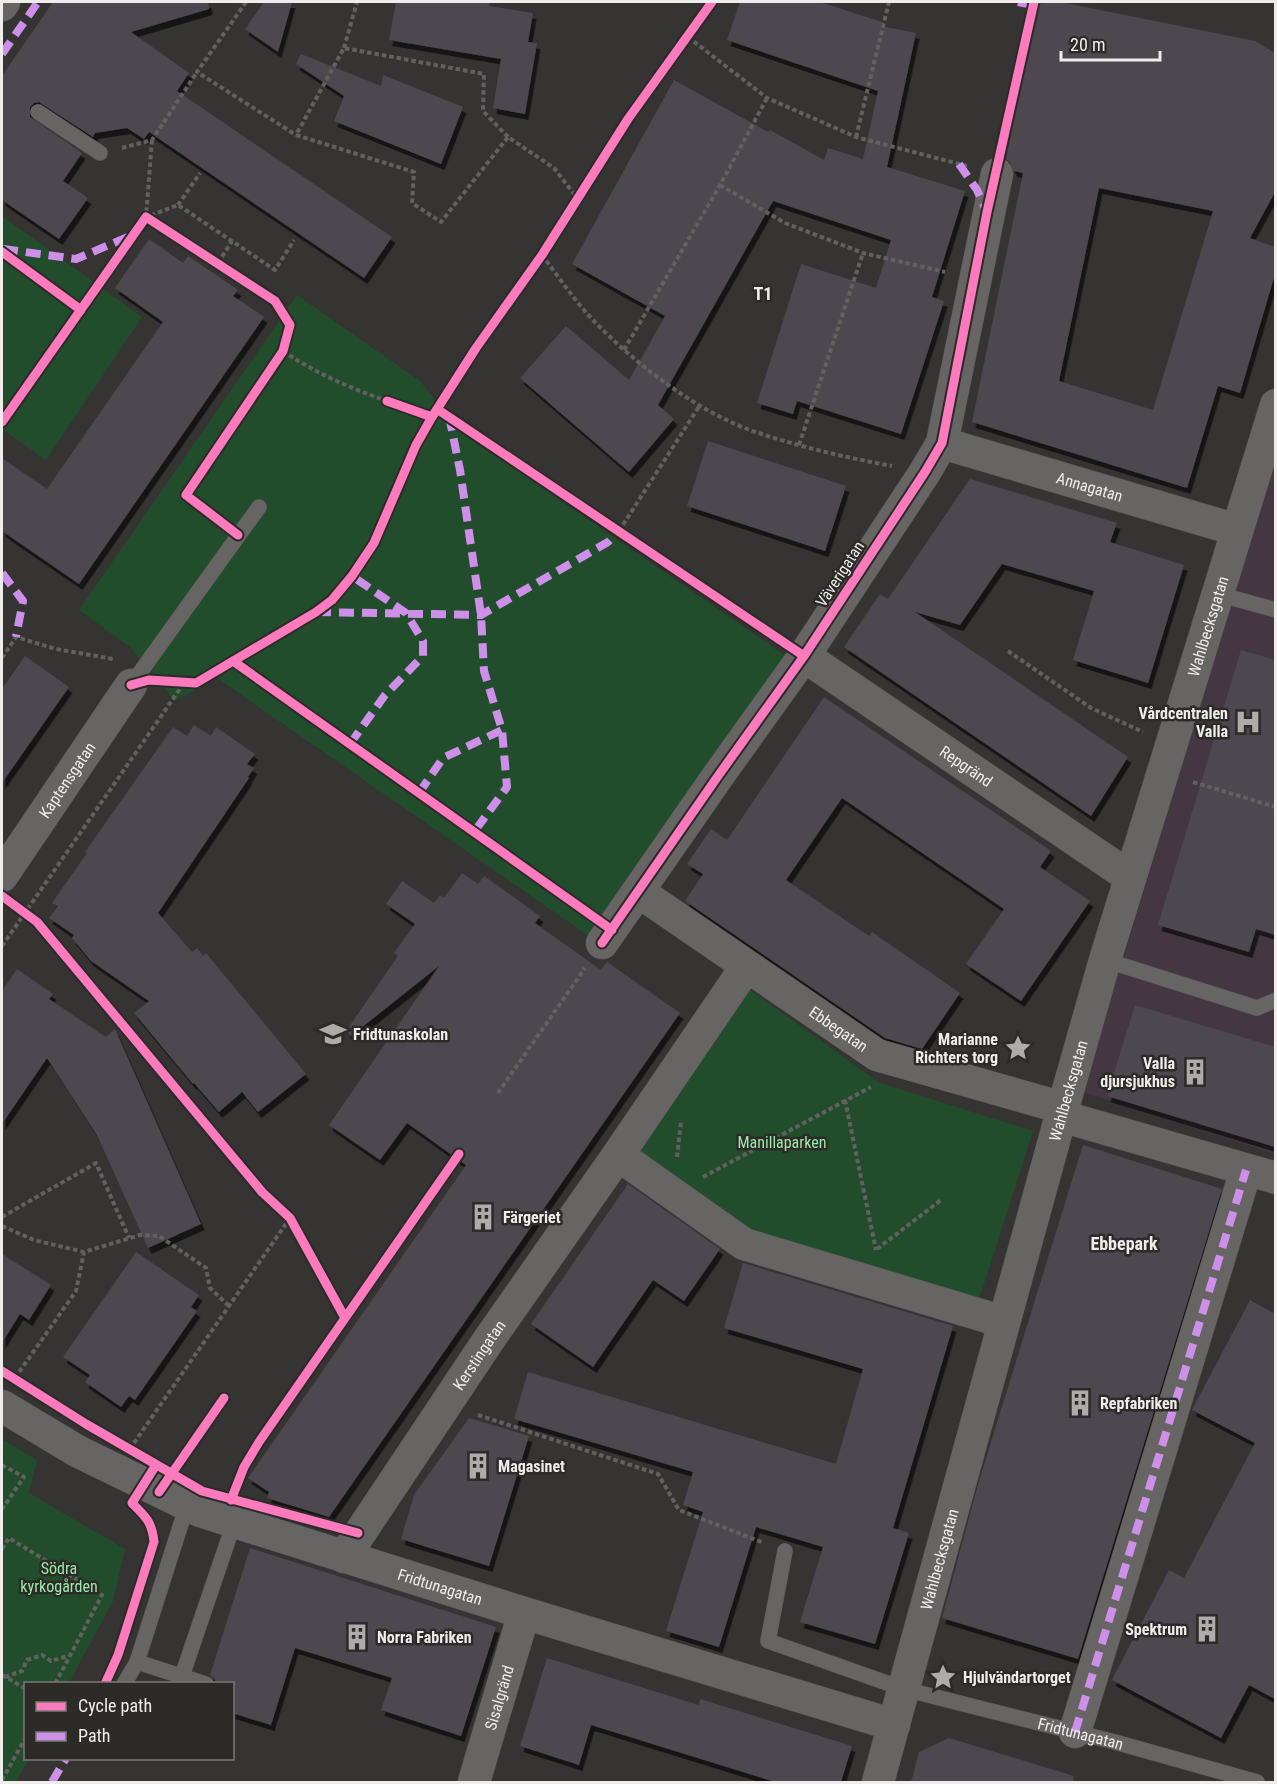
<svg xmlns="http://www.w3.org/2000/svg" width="1277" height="1784" font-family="'Roboto Condensed',sans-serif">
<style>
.industrial{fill:#443742}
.green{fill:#214d2c}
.building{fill:#4e464f;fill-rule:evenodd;filter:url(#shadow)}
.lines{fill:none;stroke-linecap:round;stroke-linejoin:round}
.lane-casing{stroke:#545351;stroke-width:16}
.street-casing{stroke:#545351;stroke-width:33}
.path{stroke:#626160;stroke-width:4;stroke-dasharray:4.5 3;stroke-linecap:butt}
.lane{stroke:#666564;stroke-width:15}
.street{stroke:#666564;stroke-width:32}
.quiet{stroke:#ce8fe9;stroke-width:8;stroke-dasharray:15 8;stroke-linecap:butt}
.cycleway-casing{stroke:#2c2b28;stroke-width:13}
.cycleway{stroke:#fd7abc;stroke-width:9}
.labels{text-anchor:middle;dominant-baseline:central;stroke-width:5;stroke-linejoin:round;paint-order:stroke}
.street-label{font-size:16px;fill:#eeedeb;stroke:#2c2b28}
.poi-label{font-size:16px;font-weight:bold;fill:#eeedeb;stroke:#2c2b28;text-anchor:start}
.park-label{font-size:16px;fill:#99e9a9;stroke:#2c2b28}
.neighbourhood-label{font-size:18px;font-weight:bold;fill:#eeedeb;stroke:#2c2b28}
</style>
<defs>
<filter id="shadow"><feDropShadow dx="3.5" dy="6" stdDeviation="0" flood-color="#0009"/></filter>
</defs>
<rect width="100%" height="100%" fill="#353433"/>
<path class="industrial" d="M 1275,459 L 1275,1154 L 1083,1092 Z"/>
<path class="green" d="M 2,216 L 142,317 L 46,460 L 2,429 Z
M 297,295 L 420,381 L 460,431 L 787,657 L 596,941 L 217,678 L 175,701 L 130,647 L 79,610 Z
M 746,987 L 880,1083 L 1033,1131 L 975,1312 L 744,1244 L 628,1161 Z
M 2,1439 L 37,1460 L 29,1493 L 125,1549 L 113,1601 L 69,1683 L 26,1684 L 26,1758 L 29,1759 L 16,1782 L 2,1782 Z"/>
<path class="building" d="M 53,2 L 208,2 L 209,9 L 131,32 L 189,73 L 177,91 L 392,237 L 364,278 L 149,132 L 144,139 L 127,128 L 95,133 L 93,137 L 39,102 L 34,103 L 30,107 L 30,117 L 82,153 L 63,181 L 88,198 L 59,239 L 2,200 L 2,76 Z
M 264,2 L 292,2 L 278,52 L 245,29 Z
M 396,2 L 490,2 L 489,6 L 533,13 L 528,42 L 537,43 L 525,114 L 493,108 L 501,59 L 389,40 Z
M 740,2 L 820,2 L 882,22 L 881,26 L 916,33 L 887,167 L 965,191 L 932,297 L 944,301 L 901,434 L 797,401 L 793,414 L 757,403 L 801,264 L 876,288 L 891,240 L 773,201 L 658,405 L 674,419 L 629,472 L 520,378 L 566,326 L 629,380 L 665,316 L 572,264 L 674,80 L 768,132 L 770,130 L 824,160 L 828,148 L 863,159 L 878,91 L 727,40 Z
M 1038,2 L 1060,2 L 1255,41 L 1275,53 L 1275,192 L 1250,238 L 1275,247 L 1275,274 L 1240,393 L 1218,386 L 1187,488 L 972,422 L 1023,173 L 1014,171 L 1009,161 L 1006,159 ZM 1099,188 L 1213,211 L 1153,410 L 1059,381 Z
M 301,54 L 381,86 L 383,75 L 463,107 L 441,164 L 334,121 L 344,96 L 296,64 Z
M 149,239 L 183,263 L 188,256 L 238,290 L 233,296 L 264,317 L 79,584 L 2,531 L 2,458 L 47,489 L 163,322 L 115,288 Z
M 708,441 L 846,486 L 825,551 L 687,506 Z
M 970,479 L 1117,523 L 1110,542 L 1184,565 L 1148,683 L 1073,660 L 1094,591 L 1002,564 L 960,625 L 915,612 L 1128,757 L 1091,816 L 844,647 L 880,594 L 888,599 Z
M 1241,650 L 1275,660 L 1275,935 L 1256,929 L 1249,952 L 1158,925 Z
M 25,656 L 69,687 L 2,783 L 2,689 Z
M 824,697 L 1051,851 L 1040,867 L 1090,901 L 1021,1001 L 966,964 L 1004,909 L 842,798 L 786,880 L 869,936 L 872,932 L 960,993 L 922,1049 L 885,1038 L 685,901 L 703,874 L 687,864 L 698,848 L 711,829 L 727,840 Z
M 194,725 L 211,736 L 216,727 L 255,754 L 247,764 L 254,768 L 248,777 L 249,778 L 158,913 L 192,952 L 197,948 L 203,956 L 206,953 L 306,1074 L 258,1112 L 242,1092 L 219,1112 L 194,1083 L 193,1084 L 134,1013 L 149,1001 L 91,961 L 72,938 L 74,935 L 49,918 L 58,906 L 52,903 L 87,853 L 85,852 L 173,727 L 187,736 Z
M 462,873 L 478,884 L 484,876 L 540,916 L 535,923 L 601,970 L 607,962 L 680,1013 L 329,1517 L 267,1498 L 269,1492 L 248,1478 L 466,1165 L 407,1123 L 380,1160 L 329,1125 L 439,966 L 351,1036 L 346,1031 L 398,956 L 394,953 L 415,924 L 386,904 L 402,881 L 434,903 L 440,895 L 444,898 Z
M 17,969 L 53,994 L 49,999 L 106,1037 L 115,1029 L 201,1224 L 148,1248 L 97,1135 L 47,1058 L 2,1124 L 2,991 Z
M 1135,1005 L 1275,1047 L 1275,1147 L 1107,1096 Z
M 1083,1145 L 1222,1189 L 1078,1659 L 942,1618 L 979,1481 Z
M 628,1184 L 720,1249 L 684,1301 L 653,1280 L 593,1367 L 531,1324 Z
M 136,1252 L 199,1295 L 191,1307 L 197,1311 L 135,1400 L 129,1396 L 121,1407 L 85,1382 L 90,1375 L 63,1357 Z
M 2,1254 L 51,1285 L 29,1320 L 20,1314 L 2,1343 Z
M 743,1263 L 953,1326 L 893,1528 L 909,1533 L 875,1644 L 800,1622 L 823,1547 L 756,1527 L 719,1647 L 666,1631 L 703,1512 L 683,1505 L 693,1472 L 514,1419 L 528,1372 L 836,1464 L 863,1369 L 724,1328 Z
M 1250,1300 L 1275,1314 L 1275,1699 L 1249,1685 L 1221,1738 L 1112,1680 L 1169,1570 L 1184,1578 L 1255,1443 L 1192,1410 Z
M 469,1418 L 529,1436 L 489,1566 L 401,1539 L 414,1495 Z
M 250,1548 L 496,1627 L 461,1736 L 381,1710 L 392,1678 L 295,1648 L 271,1725 L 232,1713 L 232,1683 L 216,1683 L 214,1678 L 210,1675 Z
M 547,1658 L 699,1705 L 700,1699 L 852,1746 L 841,1782 L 775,1782 L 591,1725 L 579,1765 L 520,1746 Z
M 949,1738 L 1074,1776 L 1073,1782 L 911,1782 L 919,1752 Z"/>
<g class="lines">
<g class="lane-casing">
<g id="lane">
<path d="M 38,112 L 100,153"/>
<path d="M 1218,594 L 1276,610"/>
<path d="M 131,685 L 259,507"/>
<path d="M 1105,960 L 1257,1008 L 1276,1000"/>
<path id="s1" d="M 785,1551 L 768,1641 L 904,1689 L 1115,1742 L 1257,1782"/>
<path d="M 137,1662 L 206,1684"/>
<path d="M 182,1676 L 234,1523"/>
<path d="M 124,1684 L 137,1662 L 187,1505"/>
</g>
</g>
<g class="street-casing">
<g id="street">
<path d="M 2,5 L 4,2"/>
<path id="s2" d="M 942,443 L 1237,530"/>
<path id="s3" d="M 804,656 L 1130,877"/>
<path id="s4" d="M 2,876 L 131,685"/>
<path id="s5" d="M 639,892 L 877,1055 L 1063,1108"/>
<path d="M 602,943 L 718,776 L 804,656 L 925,472 L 942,443 L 997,174"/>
<path d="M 1061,1116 L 1276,1178"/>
<path d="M 618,1155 L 744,1244 L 1004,1322"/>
<path id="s6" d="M 2,1406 L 77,1451 L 200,1511 L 524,1613 L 894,1725"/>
<path id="s7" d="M 344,1557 L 488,1341 L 618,1155 L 746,967"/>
<path d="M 1075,1732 L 1246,1170"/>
<path id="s8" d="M 474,1782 L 524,1613"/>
<path id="s9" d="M 878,1782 L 1063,1108 L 1105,960 L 1276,405"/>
</g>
</g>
<path class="path" d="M 246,2 L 197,72 L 296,135
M 688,37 L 767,98 L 856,137 L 967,166
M 344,48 L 357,2
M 508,137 L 483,111 L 484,74 L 344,48 L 296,135 L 414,172 L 412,203 L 441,222 L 508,137 L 554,168 L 577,198
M 856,137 L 889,2
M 152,140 L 146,217 L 178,205 L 275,270 L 294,240
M 122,148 L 152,140 L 197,72
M 720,185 L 785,223 L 863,253 L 945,272
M 178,205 L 200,173
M 542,255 C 558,276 574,300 593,320 C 633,362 695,410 750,430 C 795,446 844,457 892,466
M 218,263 L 232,241
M 624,350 L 720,185 L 767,98
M 283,351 C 315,373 350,388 387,401
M 799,445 L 863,253
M 619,531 L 700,405
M 1008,651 L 1091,708 L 1143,732
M 2,658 L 16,637 L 56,649 L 113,659
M 1193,782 L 1276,807
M 2,946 L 184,683
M 498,1093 L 585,968
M 845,1100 L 876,1250
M 677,1157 L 681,1122
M 703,1177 L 871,1087
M 2,1217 L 96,1163 L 129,1238
M 2,1226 L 34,1240 L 84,1252 L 140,1235 L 159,1236 L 206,1268 L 210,1288 L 230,1307
M 877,1249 L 941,1200
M 15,1378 L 76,1291 L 84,1252
M 478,1415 L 658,1474 L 679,1510 L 764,1543
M 134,1443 L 290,1218
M 2,1465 L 24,1477 L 2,1509
M 2,1549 L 9,1538 L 102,1595 L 55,1684
M 2,1675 L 26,1689
M 5,1677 L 22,1671 L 27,1660 L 42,1655 L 51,1661 L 68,1656
M 2,1780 L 26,1737"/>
<use href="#lane" class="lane"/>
<use href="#street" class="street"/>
<path class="quiet" d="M 1018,2 L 1033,5
M 2,54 L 38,2
M 959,164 L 977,190 L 986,210
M 3,249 L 76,259 L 130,236
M 449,416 L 460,470 L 481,615 L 484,671 L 502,730 L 507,787 L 474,832
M 2,573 L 23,601 L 16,637
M 316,612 L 481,615 L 608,542 L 619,531
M 350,744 L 385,695 L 423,656 L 423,641 L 406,613 L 352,576
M 419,793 L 443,758 L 502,730
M 1075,1732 L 1246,1170
M 52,1782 L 66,1758"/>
<g class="cycleway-casing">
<path id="cycleway" d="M 2,252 L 81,310
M 387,401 L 432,417 L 476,348 L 542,255 L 628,119 L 712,2
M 437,409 L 804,656
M 2,422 L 146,217 L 275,301 L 290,325 L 283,351 L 186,495 L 238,535
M 233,661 L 612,930
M 131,685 L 149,680 L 196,683 L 316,612 L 332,600 L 352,576 L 374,543 L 416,445 L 432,417
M 2,896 L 37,922 L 262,1192 L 290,1218 L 345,1318
M 602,943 L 718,776 L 804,656 L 925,472 L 942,443 L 987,212 L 1034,2
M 2,1371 L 86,1424 L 202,1491 L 358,1533
M 159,1492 L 224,1398
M 231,1500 L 244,1467 L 259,1442 L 459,1154
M 105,1684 L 118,1655 L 154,1542 C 152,1522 146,1517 132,1503 L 156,1465"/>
</g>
<use href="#cycleway" class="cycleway"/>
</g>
<defs>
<g id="hospital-bare" transform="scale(2.07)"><path d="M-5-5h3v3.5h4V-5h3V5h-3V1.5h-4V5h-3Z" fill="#adacab" stroke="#2c2b28" stroke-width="2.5" paint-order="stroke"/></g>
<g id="school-bare" transform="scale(2.07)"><path d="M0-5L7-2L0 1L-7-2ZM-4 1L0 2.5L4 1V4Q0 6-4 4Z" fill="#adacab" stroke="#2c2b28" stroke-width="2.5" paint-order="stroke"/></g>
<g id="sight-bare" transform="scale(2.07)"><path d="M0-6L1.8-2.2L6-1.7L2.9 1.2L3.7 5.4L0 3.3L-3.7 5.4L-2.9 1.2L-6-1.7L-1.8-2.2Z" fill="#adacab" stroke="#2c2b28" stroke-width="2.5" paint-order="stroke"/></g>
<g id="building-bare" transform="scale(2.07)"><path d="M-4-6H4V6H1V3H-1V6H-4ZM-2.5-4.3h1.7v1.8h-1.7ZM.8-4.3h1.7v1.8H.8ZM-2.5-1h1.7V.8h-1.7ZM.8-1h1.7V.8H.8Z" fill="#adacab" stroke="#2c2b28" stroke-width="2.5" paint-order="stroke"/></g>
</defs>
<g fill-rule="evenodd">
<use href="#hospital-bare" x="1248" y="722"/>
<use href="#school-bare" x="333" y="1034"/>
<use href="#sight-bare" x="1018" y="1048"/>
<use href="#building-bare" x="1195" y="1072"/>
<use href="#building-bare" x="483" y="1217"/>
<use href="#building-bare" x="1080" y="1403"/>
<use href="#building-bare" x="478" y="1466"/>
<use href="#building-bare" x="1207" y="1629"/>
<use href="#building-bare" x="357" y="1637"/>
<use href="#sight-bare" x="943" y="1677"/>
</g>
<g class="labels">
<g class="street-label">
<text stroke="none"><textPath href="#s2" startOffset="154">Annagatan</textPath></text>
<text transform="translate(840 574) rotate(-57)">Väverigatan</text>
<text stroke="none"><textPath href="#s9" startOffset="1202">Wahlbecksgatan</textPath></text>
<text stroke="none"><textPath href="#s3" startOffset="196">Repgränd</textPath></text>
<text stroke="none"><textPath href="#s4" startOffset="116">Kaptensgatan</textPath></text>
<text stroke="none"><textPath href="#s5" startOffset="242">Ebbegatan</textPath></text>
<text stroke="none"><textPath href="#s9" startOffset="717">Wahlbecksgatan</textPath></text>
<text stroke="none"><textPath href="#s7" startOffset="243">Kerstingatan</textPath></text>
<text stroke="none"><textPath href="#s9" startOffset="231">Wahlbecksgatan</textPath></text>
<text stroke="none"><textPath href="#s6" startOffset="476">Fridtunagatan</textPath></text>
<text stroke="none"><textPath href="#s8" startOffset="88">Sisalgränd</textPath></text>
<text stroke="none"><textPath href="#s1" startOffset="418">Fridtunagatan</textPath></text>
</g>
<g class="poi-label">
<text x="1228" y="713" text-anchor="end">Vårdcentralen<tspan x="1228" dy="18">Valla</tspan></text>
<text x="353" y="1034">Fridtunaskolan</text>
<text x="998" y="1039" text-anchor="end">Marianne<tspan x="998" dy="18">Richters torg</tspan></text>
<text x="1175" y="1063" text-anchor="end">Valla<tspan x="1175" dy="18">djursjukhus</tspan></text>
<text x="503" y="1217">Färgeriet</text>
<text x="1100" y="1403">Repfabriken</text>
<text x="498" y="1466">Magasinet</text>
<text x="1187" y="1629" text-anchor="end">Spektrum</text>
<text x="377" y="1637">Norra Fabriken</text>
<text x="963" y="1677">Hjulvändartorget</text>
</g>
<g class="park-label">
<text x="782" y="1142">Manillaparken</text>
<text x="59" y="1568">Södra<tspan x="59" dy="18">kyrkogården</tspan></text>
</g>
<g class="neighbourhood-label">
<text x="763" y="293">T1</text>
<text x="1124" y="1243">Ebbepark</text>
</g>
</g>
<rect width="1277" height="1784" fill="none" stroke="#eeedeb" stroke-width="6"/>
<rect x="24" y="1682" width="210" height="78" fill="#2c2b28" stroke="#7a7976" stroke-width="1.5"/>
<rect x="36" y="1702" width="30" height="9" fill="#fd7abc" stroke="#7a7976" stroke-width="1.5"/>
<text x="78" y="1712" font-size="18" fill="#eeedeb">Cycle path</text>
<rect x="36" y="1732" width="30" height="9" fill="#ce8fe9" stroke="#7a7976" stroke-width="1.5"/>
<text x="78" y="1742" font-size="18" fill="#eeedeb">Path</text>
<path d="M1061 51v9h99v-9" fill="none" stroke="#eeedeb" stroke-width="3"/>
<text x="1070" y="51" font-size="18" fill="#eeedeb" stroke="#2c2b28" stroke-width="4.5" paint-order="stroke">20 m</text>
</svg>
